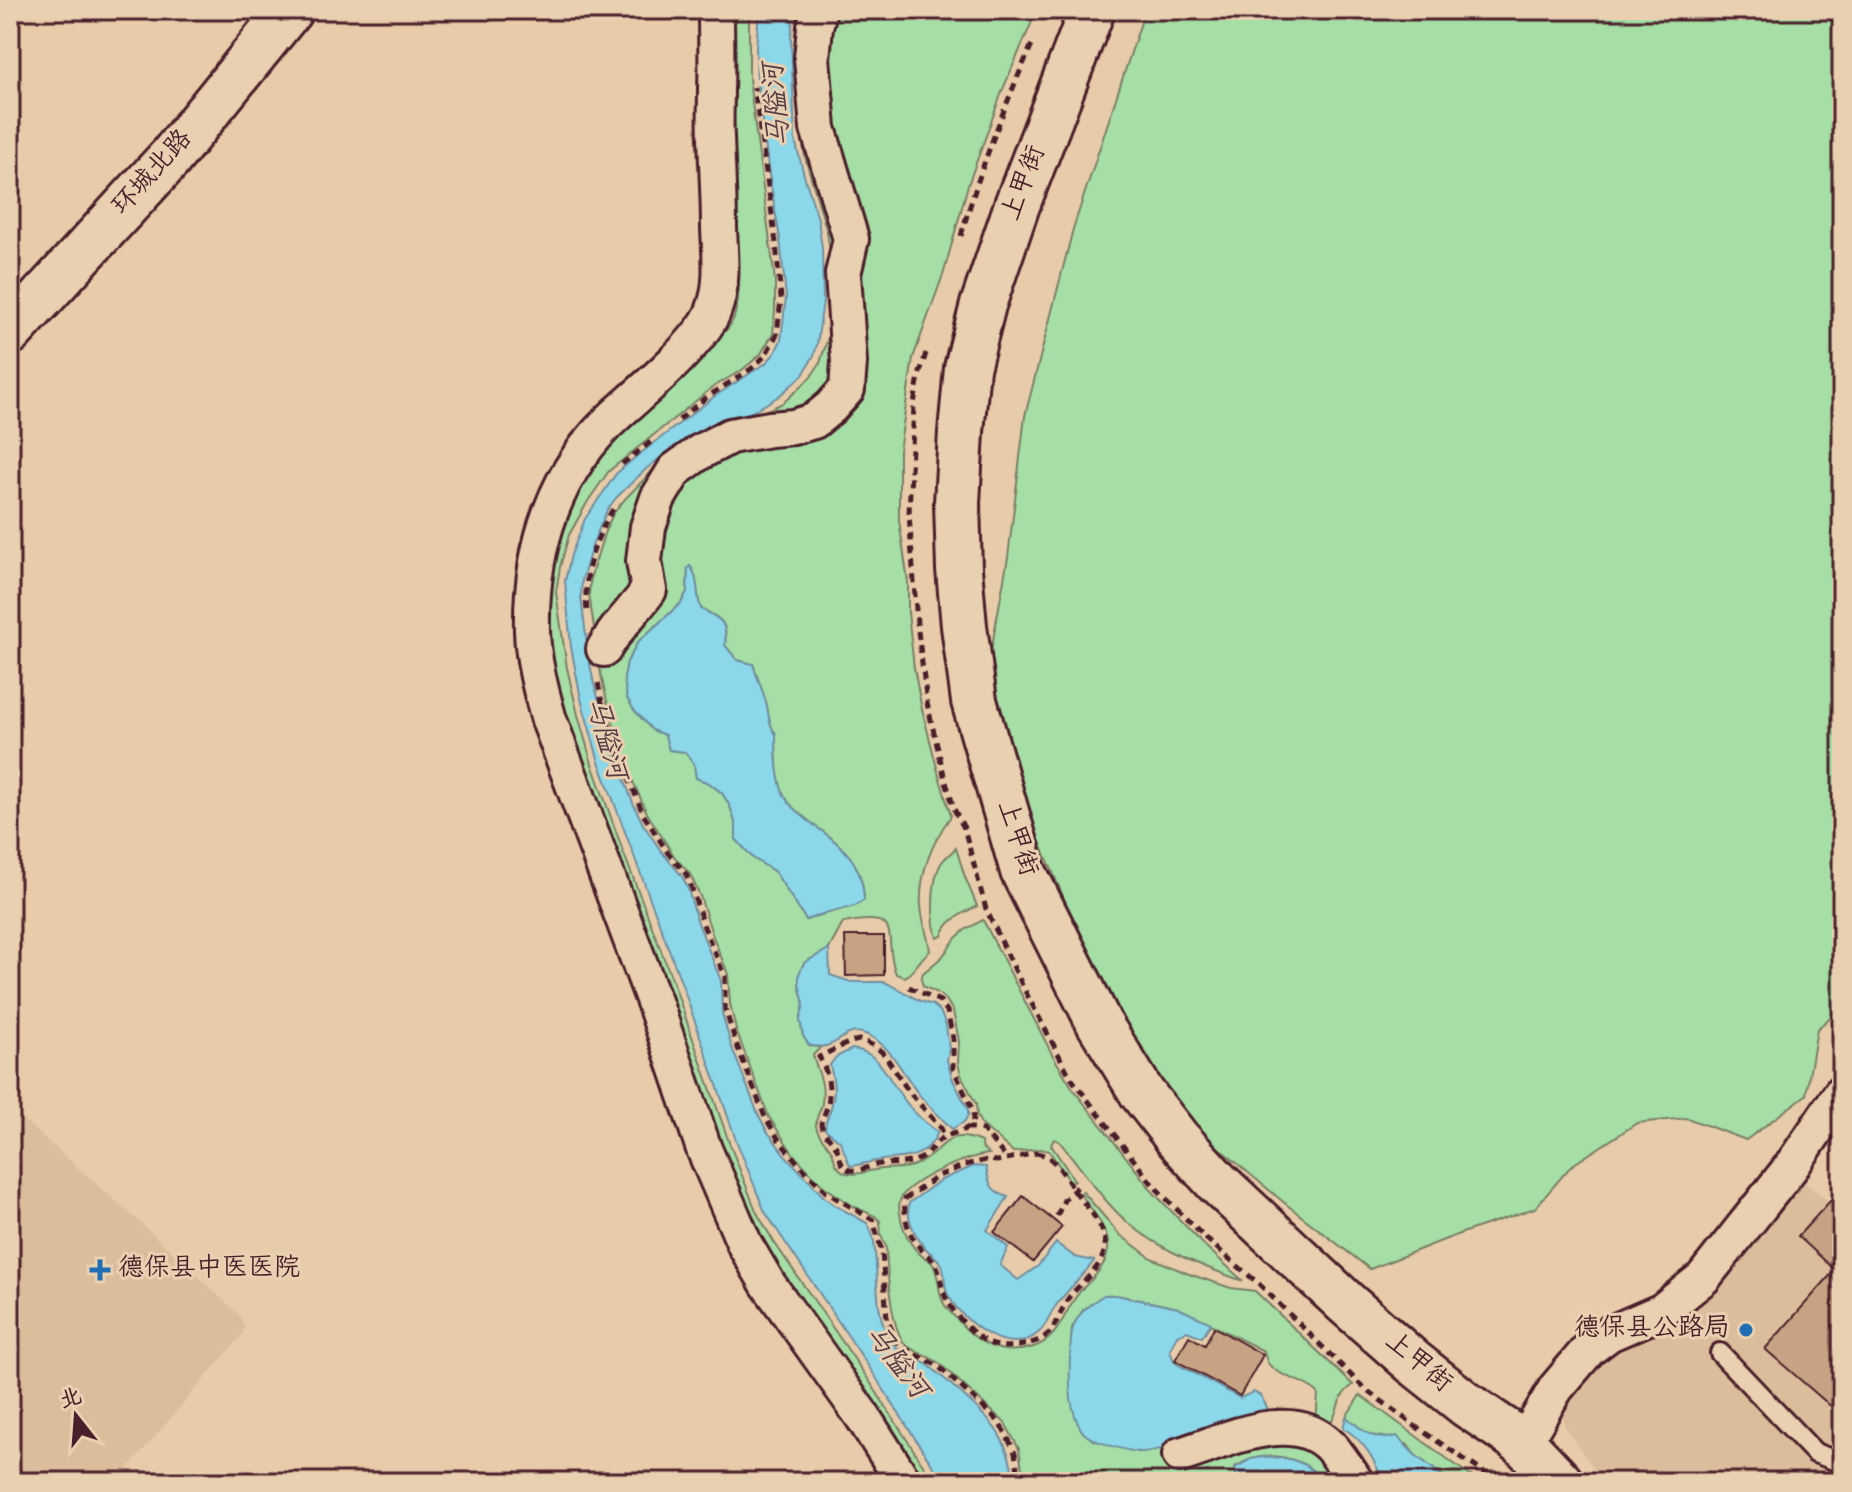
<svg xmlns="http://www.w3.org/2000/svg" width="1852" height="1492" font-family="'Gochi Hand','LXGW WenKai TC',sans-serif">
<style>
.built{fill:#dbbd9c}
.green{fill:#a5dfa5;stroke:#787f68;stroke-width:2;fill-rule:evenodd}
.water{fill:#8bd8ea;stroke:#718e9e;stroke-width:2}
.building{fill:#c8a383;stroke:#4a1f2b;stroke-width:2}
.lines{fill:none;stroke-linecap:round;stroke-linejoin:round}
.lane-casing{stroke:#4a1f2b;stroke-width:24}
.street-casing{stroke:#4a1f2b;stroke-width:40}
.secondary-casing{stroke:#4a1f2b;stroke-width:50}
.primary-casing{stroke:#4a1f2b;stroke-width:50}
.path{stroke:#4a1f2b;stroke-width:5;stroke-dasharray:8 6;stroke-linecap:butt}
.lane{stroke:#e8d0b0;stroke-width:18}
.street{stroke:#e8d0b0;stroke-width:34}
.secondary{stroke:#e8d0b0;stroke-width:44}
.primary{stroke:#e8d0b0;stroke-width:44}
.poi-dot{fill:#1f6fb2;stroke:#e8d0b0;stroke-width:3}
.labels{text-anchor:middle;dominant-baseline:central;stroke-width:6;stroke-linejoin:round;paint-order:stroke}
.street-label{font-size:26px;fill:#4a1f2b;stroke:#e8d0b0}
.poi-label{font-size:26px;fill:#4a1f2b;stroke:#e8d0b0;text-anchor:start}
.water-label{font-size:28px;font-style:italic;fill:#543b48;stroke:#e8d0b0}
</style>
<rect width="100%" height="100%" fill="#e8cca9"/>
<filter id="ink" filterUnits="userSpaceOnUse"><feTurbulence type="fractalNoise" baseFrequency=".0125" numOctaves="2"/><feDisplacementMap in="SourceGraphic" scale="16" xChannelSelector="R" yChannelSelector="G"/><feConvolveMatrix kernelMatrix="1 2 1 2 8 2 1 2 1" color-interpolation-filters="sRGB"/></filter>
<g filter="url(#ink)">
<path class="built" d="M 10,1108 L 142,1224 L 240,1316 L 244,1326 L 243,1334 L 116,1482 L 10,1482 Z
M 1796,1176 L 1842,1211 L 1842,1482 L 1604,1482 L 1566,1430 L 1562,1415 L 1564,1401 L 1576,1382 Z"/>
<path class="green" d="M 729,10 L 749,10 L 749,79 L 775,281 L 775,310 L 773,334 L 760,355 L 742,370 L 713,387 L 609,471 L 588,501 L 569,535 L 560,567 L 556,592 L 567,668 L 578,715 L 592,764 L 624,854 L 672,979 L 730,1145 L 757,1213 L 774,1242 L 870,1382 L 934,1482 L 920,1482 L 792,1294 L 741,1206 L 589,788 L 545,652 L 556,523 L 607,445 L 698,361 L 729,327 L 734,318 L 738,301 L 739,283 L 732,184 Z
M 801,10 L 813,10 L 807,42 L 813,125 L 844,238 L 838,269 L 845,365 L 842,382 L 839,390 L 829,401 L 807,418 L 741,429 L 720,436 L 705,442 L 671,467 L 650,504 L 645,520 L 640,549 L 644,585 L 629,608 L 610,625 L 605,633 L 599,647 L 599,653 L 604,655 C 610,649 612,642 617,635 C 628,622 647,610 651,593 C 654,583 649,572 648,563 C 647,536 657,504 672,482 C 687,462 714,446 737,439 C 772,429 806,439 835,413 C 844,404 851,395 853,382 C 860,346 846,309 848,273 C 849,257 856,250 855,232 L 823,128 L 819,45 L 820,26 L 824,10 L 1037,10 L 1003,89 L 968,185 L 944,272 L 913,358 L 899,451 L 899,520 L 908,582 L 908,612 L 914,668 L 921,705 L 938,772 L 951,816 C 932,842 919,874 921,906 C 922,921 928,936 930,951 C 920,958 915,971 905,977 L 896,974 C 881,936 908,911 843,923 L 829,949 L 804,963 L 799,975 L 799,984 L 804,1004 L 800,1020 L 803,1036 L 809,1045 L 820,1048 L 813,1055 C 818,1075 825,1081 822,1103 C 821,1111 815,1118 816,1126 C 818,1137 828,1144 832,1152 C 834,1156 834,1160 836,1164 C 845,1180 861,1172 875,1170 C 889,1167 903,1171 917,1164 C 945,1152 944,1126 981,1142 L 983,1149 L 989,1154 C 969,1155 905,1181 900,1201 C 899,1202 899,1212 900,1213 C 902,1229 910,1246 922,1256 C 926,1259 929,1260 932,1263 C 940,1274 937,1292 944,1304 C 947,1309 952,1314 956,1318 C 975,1341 998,1357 1030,1348 C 1064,1339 1062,1308 1084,1287 C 1126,1249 1106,1230 1080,1193 L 1083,1192 L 1119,1234 L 1151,1258 L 1189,1274 L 1231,1288 L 1255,1291 L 1353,1385 C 1333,1400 1341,1412 1329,1425 L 1316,1425 L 1318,1393 C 1306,1380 1277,1377 1268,1363 C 1267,1362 1264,1352 1264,1351 L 1178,1308 L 1116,1295 L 1104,1295 L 1083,1310 L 1072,1328 L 1071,1342 L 1071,1398 L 1083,1432 L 1093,1440 L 1138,1452 L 1150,1451 L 1176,1444 L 1188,1443 L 1171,1454 L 1172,1460 C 1183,1467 1197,1461 1209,1458 C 1264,1441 1307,1426 1345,1482 L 1323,1482 C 1303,1455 1264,1448 1235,1467 L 1236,1475 L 1243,1482 L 1024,1482 L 1019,1449 L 1005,1423 L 940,1364 C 930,1356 916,1353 906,1345 C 890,1330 887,1268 886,1246 L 881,1235 L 880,1221 L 875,1216 L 853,1206 L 822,1185 L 794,1155 L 769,1117 L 736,1030 L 730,1004 L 728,974 L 713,937 L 700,896 L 690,874 L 674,856 L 647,813 L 630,775 L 609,710 L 601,675 L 589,594 L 591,576 L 605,531 L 613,514 L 625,499 L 655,468 L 695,442 L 783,403 L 810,378 L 820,363 L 826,344 L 830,330 L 832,291 L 830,251 L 827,232 L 805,157 L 801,133 L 797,45 ZM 690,566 C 699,577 696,596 701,609 C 722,619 728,622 725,645 L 737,660 L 753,664 C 757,677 762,690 766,702 C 769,714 768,725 776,734 C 776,753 776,778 784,795 C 790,807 800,814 810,822 C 839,844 863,859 864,900 C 847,911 825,912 806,920 L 775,872 L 753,858 L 736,839 L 736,825 L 730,806 L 722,793 L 709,783 L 696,778 L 694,764 L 685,752 L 669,750 L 665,735 L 652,730 L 634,710 L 627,698 L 624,679 L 627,662 L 638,642 L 681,603 L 687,592 L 688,568 Z
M 1145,10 L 1842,10 L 1842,1007 L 1817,1029 L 1806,1095 L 1746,1140 L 1687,1118 L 1637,1123 L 1571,1166 L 1535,1208 L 1459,1234 L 1370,1269 L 1287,1205 L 1189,1123 L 1128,1031 L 1078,932 L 1029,816 L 1002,737 L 991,651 L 1008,557 L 1025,416 L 1073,229 Z
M 956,848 L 965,877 L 977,906 C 964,913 946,920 942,936 L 937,938 C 931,920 931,878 942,862 C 946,857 952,852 956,848 Z
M 983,920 L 1053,1056 L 1073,1089 L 1154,1193 L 1204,1245 L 1243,1281 C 1203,1267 1160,1250 1127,1222 C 1101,1199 1081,1167 1059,1141 L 1054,1139 L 1051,1145 L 1075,1181 L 1071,1183 L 1049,1151 L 1040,1149 L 1013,1152 L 981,1124 L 977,1116 L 976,1104 L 961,1075 L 958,1063 L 959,1041 L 953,1011 L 946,1000 L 938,993 L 923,986 L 921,979 L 923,973 L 942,957 L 956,938 L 965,930 Z
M 1360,1395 L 1479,1482 L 1451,1482 L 1415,1455 L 1407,1444 L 1389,1438 L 1369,1435 L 1346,1417 Z"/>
<path class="water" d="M 759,10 L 794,10 L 791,38 L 795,140 L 804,175 L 818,219 L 822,248 L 823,301 L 817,345 L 814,355 L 803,375 L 779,396 L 754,411 L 708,429 L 674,447 L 646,469 L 616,498 L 607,510 L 593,543 L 582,580 L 581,597 L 589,659 L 594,684 L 616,757 L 633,803 L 643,824 L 661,851 L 682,876 L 687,886 L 698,923 L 721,981 L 722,1013 L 731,1045 L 758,1114 L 767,1131 L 785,1155 L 825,1198 L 836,1206 L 867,1223 C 873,1232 874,1241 875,1252 C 878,1281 875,1319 892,1343 C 902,1355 917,1357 929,1366 C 940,1374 951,1385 962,1394 C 992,1421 1010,1440 1014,1482 L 943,1482 L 873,1373 L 765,1212 L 736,1140 L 683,987 L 599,762 L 581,699 L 571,647 L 565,581 L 571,555 L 585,519 L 598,500 L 616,474 L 632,460 L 715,396 L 766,363 L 775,353 L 781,340 L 786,297 L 780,239 L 769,174 L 757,80 L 756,48 Z
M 690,566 C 699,577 696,595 701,609 C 722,619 727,622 725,645 L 737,660 L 753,664 C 757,677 762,689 766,702 C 769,713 768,725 776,734 C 776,753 776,777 784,795 C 790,807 800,814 810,822 C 840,845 862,858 864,900 L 855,906 L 825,913 L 806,920 L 775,872 L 753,858 L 736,839 L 736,825 L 730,806 L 722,793 L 709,783 L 696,778 L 694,764 L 685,752 L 669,750 L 665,735 L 652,730 L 634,710 L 627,698 L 624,679 L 627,662 L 638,642 L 681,603 L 687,592 L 688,568 Z
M 829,949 L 830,975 L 851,982 L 885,982 L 920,1001 L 933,1005 L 940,1011 L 946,1025 L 949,1049 L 947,1060 L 953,1080 L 968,1109 L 968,1116 L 964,1122 L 952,1129 C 941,1117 927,1105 917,1092 C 903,1073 887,1039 862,1033 C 842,1028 837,1053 809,1045 L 803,1036 L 800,1020 L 804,1004 L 799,984 L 799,974 L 804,963 Z
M 852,1049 C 875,1051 883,1068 894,1085 C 905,1103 920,1120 938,1132 C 926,1159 908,1157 882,1160 C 871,1161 861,1165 850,1166 L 840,1141 L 825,1129 C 825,1119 830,1114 832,1104 C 836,1091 833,1078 830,1065 L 836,1057 Z
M 974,1166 L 986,1167 C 989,1185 991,1191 1008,1197 L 987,1230 L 1008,1247 L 1000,1265 L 1018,1280 L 1038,1266 L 1056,1243 L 1075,1257 L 1094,1261 C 1082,1277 1066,1291 1055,1307 C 1048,1316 1047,1326 1038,1333 C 1008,1359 963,1322 948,1295 C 943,1285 946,1275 942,1265 C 937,1257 931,1254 925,1248 C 915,1236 906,1218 909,1203 L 941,1180 Z
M 1104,1295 L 1116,1295 L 1178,1308 L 1211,1323 L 1202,1337 L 1187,1331 L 1177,1335 L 1170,1350 L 1173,1359 L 1177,1364 L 1240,1398 L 1254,1392 L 1261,1396 L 1272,1417 C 1257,1414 1246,1411 1233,1421 C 1210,1430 1163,1453 1140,1452 C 1127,1451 1091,1442 1083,1432 C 1077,1425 1072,1408 1071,1398 C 1069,1384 1069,1336 1074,1325 C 1080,1311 1091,1303 1104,1295 Z
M 1346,1417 C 1363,1430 1374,1443 1397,1436 L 1415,1455 L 1451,1482 L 1383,1482 C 1375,1460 1364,1440 1343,1428 Z
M 1262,1457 C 1288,1457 1308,1460 1323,1482 L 1243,1482 L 1236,1475 L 1235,1468 L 1251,1459 Z"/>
<path class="building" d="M 845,936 L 884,936 L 884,975 L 846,976 Z
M 1842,1188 L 1842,1416 L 1765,1349 L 1835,1270 L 1798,1236 Z
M 1023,1196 L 1062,1227 L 1033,1262 L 994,1232 Z
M 1214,1327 L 1263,1355 L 1240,1396 L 1175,1360 L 1189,1336 L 1205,1345 Z"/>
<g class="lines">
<g class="lane-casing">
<path id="lane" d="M 1720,1353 L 1815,1453 L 1834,1460 L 1842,1459"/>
</g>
<g class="street-casing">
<path id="street" d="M 716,10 C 716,36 717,63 716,89 C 716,105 715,121 716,137 C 717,168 719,198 719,228 C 720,256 724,285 713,312 C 701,342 644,390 618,413 C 555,469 530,548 532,631 C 533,661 541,691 549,720 L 656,1007 L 704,1149 L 745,1245 L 768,1284 L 863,1417 L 904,1482
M 604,649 C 616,627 634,611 649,590 L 644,561 L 648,527 L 658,498 L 675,470 L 700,452 L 730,436 L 770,429 L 793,427 L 814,421 L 831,407 L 847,389 L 849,362 L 843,274 L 851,239 L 818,128 L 812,58 L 815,27 L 819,10
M 1522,1442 L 1532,1429 L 1556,1388 L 1589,1349 L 1609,1334 L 1662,1311 L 1703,1278 L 1791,1167 L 1842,1092
M 1180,1455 C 1224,1442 1291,1406 1330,1446 C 1340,1457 1348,1470 1356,1482"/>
</g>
<g class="secondary-casing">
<path id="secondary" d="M 1092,10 L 1017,205 L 983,305 L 967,368 L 961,432 L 957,503 L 959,569 L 964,626 L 974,701 L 1023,871 L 1099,1023 L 1142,1093 L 1177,1138 L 1217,1182 L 1346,1303 L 1413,1362 L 1467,1405 L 1522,1442 L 1560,1482"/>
</g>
<g class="primary-casing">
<path id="primary" d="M 10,332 L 170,158 L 290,10"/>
</g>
<path class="path" d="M 961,236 C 980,169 1005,104 1034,40
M 926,353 L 919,376 L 914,404 L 909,514 L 917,623 L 927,703 L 945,779 L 955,811 L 964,828 L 986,909 L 1023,987 L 1071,1078 L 1153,1185 L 1204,1237 L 1259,1284 L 1364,1388 L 1415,1426 L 1498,1482
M 679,420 L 704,399 L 751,369 L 765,356 L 777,334 L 781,299 L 776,243 L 754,87
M 622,464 L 652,441
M 587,610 C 582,574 596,535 615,506
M 598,683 L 603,707 L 617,748 L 643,814 L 668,853 L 686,874 L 691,886 L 704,927 L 725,977 L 725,1009 L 736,1043 L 765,1117 L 779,1140 L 797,1162 L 826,1192 L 873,1220 L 882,1252 L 887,1319 L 897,1342 L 912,1353 L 938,1366 L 996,1419 L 1006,1434 L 1015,1453 L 1020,1482
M 909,987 L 940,1001 L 947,1011 L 953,1038 L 953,1068 L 972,1109 C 979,1133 954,1130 941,1139 C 934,1144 930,1152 923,1157 C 910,1165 895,1163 880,1164 C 871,1165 859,1172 850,1170 C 838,1167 841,1153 835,1145 C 829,1137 824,1134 821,1124 C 822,1117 826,1112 828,1104 C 831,1088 828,1071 819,1057 L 850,1042 L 859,1040 L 866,1042 L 876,1047 L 884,1054 L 909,1092 L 941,1128 L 945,1137
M 966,1128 L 976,1128 L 983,1130 L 1007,1159
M 1036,1153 C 1056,1156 1063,1175 1074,1190 C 1085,1206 1107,1226 1105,1247 C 1102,1269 1082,1281 1070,1296 C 1061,1307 1059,1323 1049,1333 C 1043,1339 1035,1342 1027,1344 C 1016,1347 1003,1348 991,1344 C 973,1337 949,1309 943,1291 C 941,1285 941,1279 939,1273 C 937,1263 933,1260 926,1254 C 910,1240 903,1220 905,1199 L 938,1176 L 965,1165 L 987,1160 L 997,1161 Z
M 1057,1216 L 1064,1200 L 1081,1183"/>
<use href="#lane" class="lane"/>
<use href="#street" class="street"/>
<use href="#secondary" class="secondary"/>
<use href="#primary" class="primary"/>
</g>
</g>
<g class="poi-dot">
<path d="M96 1258h8v8h8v8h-8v8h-8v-8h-8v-8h8z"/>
<circle cx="1746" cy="1330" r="8"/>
</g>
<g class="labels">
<g class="street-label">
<text transform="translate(154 174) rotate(-48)">环城北路</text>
<text transform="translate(1026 184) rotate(-69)">上甲街</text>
<text transform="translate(1015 839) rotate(72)">上甲街</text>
<text transform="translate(1417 1364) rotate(40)">上甲街</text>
</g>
<g class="poi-label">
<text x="118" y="1270">德保县中医医院</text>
<text x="1730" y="1330" text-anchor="end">德保县公路局</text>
</g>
<g class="water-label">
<text transform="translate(779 105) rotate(-95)">马隘河</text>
<text transform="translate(604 739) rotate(74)">马隘河</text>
<text transform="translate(895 1363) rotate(53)">马隘河</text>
</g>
</g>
<rect width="1852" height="1492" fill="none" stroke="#e8d0b0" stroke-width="40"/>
<rect x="20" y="20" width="1812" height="1452" fill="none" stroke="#4a1f2b" stroke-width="3" filter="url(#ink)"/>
<g transform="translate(76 1416) rotate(343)" stroke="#e8d0b0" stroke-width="6" paint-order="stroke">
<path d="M0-6L14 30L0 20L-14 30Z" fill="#4a1f2b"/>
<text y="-12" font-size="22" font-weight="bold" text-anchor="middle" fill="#4a1f2b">北</text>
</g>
</svg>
